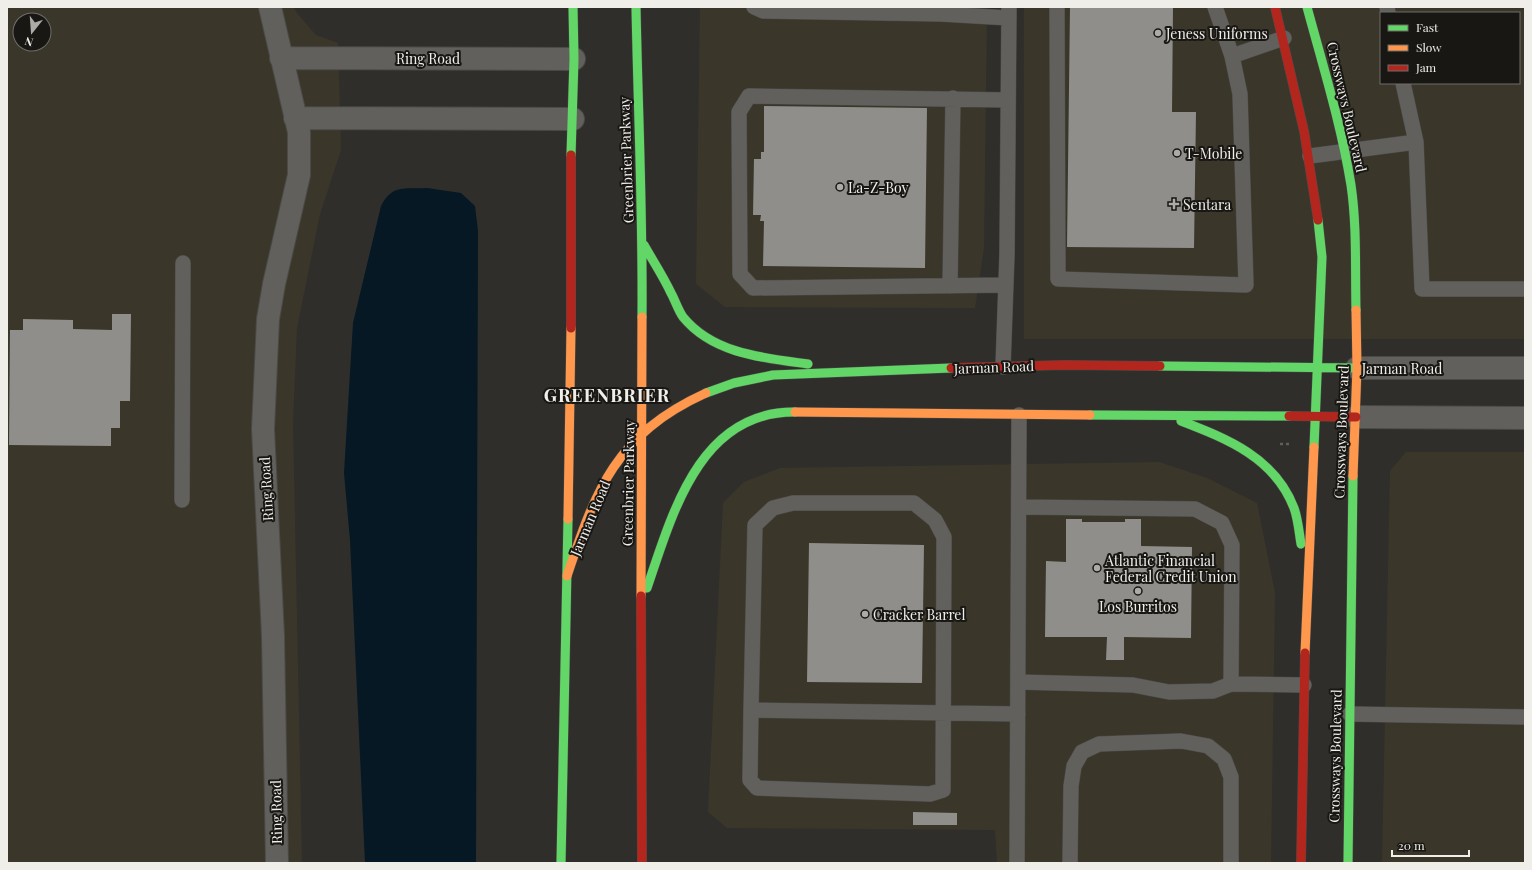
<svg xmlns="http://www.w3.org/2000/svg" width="1532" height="870" font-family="'Playfair Display',serif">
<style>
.built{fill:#3a372a;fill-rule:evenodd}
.water{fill:#051824}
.building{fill:#8f8e8a}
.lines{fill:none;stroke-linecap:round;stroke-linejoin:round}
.lane-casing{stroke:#4a4a47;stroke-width:16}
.street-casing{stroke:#4a4a47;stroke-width:24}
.fast-casing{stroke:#4a4a47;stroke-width:10}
.slow-casing{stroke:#4a4a47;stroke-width:10}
.jam-casing{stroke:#4a4a47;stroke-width:10}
.path{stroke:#5f5e5a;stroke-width:2.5;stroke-dasharray:3 3;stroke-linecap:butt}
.lane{stroke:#62605d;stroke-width:15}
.street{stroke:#62605d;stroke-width:22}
.fast{stroke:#63d668;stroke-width:9}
.slow{stroke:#ff974d;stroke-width:9}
.jam{stroke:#b3261e;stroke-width:9}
.poi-dot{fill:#acaba6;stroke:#181714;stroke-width:1.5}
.labels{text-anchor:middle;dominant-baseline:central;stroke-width:4;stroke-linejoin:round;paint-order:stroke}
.poi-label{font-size:14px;fill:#f0eee9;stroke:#181714;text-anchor:start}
.street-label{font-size:14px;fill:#f0eee9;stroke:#181714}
.district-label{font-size:18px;font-weight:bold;letter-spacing:1px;fill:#f0eee9;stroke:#181714}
</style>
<rect width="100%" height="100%" fill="#2f2e2a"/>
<path class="built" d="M 7,7 L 294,7 L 296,12 L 316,35 L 338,43 L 341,150 L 320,214 L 297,328 L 293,423 L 302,863 L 7,863 ZM 20,20 L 44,20 L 44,44 L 20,44 Z
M 700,7 L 987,7 L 984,248 L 975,308 L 725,307 L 696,284 Z
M 1024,7 L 1525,7 L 1525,339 L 1024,339 ZM 1381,13 L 1519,13 L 1519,83 L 1381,83 Z
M 1406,452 L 1525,452 L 1525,863 L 1382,863 L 1390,471 Z
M 1159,462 L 1207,478 L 1257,503 L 1275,593 L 1271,863 L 997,863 L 995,830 L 727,828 L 708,812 L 723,503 L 744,482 L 780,468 Z"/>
<path class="water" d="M 427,188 L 461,193 L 475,206 L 478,231 L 476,863 L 365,863 L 350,540 L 344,473 L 353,323 L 381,206 C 392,184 405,189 427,188 Z"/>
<path class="building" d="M 1070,7 L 1173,7 L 1172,112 L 1196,112 L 1194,248 L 1067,247 Z
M 764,106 L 927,108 L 925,268 L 763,266 L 764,221 L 760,221 L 761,215 L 753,215 L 754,159 L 761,159 L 761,152 L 764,152 Z
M 112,314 L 131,314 L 130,401 L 120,401 L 120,428 L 111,428 L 111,446 L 9,445 L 10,330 L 23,330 L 23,319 L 73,320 L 73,329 L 112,330 Z
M 1066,519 L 1082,519 L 1082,522 L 1125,522 L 1125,519 L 1141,519 L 1141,546 L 1192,547 L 1191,638 L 1124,637 L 1124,660 L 1106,660 L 1107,637 L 1045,637 L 1046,561 L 1066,562 Z
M 809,543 L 924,545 L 922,683 L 807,682 Z
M 913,812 L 957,813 L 957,825 L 913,825 Z"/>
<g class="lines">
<g class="lane-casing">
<path id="lane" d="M 754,7 L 763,11 L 941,14 L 1009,18
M 1057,7 L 1058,279 L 1246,285 L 1240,94 L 1232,56 L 1284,38
M 1215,7 L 1232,56
M 1387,7 L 1388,13
M 1403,83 L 1416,142 L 1422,289 L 1525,289
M 1310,156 L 1416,142
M 1006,285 L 753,288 L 740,274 L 739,112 L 749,96 L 1008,100
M 950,286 L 953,98
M 1003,367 L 1007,254 L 1009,7
M 182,500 L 183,263
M 1019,507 L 1195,509 L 1222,523 L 1232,545 L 1231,684
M 1018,682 L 1133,685 L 1169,692 L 1213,691 L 1231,684 L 1304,685
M 751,710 L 750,780 L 757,788 L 930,794 L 943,790 L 944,537 L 935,520 L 914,503 L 793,503 L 773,508 L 755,525 L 751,710 L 1018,714
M 1350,714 L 1525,717
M 1017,863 L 1019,415
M 1070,863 L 1071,786 L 1074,766 L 1082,752 L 1099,744 L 1181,741 L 1208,746 L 1224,759 L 1231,777 L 1231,863"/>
</g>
<g class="street-casing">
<path id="street" d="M 270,7 L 299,132 L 299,175 L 274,284 L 268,319 L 263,429 L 273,636 L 277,863
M 281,58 L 574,59
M 295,118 L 573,119
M 1357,368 L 1525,368
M 1356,417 L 1525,418"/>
</g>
<g class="fast-casing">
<path id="fast" d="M 636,7 C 638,110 643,214 642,317
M 1307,7 C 1323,66 1341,124 1351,185 C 1357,226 1355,268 1356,310
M 571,155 L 574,59 L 573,7
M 644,245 C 653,261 663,276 671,293 C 675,300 678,310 683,317 C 713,354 764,358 808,364
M 1160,366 L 1357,368
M 706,393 L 734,383 L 773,375 L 951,368
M 1090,415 L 1289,416
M 1181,421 C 1228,439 1275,458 1294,508 C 1298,519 1299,532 1301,544
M 1314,447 L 1322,257 L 1318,220
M 647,588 C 672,515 699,411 795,412
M 561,863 L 568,519
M 1348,863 L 1353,476"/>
</g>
<g class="slow-casing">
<path id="slow" d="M 795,412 L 1090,415
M 1353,476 L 1357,368 L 1356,310
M 568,519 L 571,328
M 567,576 C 596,489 616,434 706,393
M 641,596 L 642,317
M 1305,653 L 1314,447"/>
</g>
<g class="jam-casing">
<path id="jam" d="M 1275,7 L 1304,131 L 1318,220
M 571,328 L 571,155
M 951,368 L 1064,365 L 1160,366
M 1289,416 L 1356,417
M 641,596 L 642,863
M 1301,863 L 1305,653"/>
</g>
<path class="path" d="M 1280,444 L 1291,444"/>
<use href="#lane" class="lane"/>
<use href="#street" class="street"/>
<use href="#fast" class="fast"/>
<use href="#slow" class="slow"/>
<use href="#jam" class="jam"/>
</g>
<g class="poi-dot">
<circle cx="1158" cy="33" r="4"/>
<circle cx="1177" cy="153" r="4"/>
<circle cx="840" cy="187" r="4"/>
<path d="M1172 198h4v4h4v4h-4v4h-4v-4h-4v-4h4z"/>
<circle cx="1097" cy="568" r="4"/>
<circle cx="1138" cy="591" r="4"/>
<circle cx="865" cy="614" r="4"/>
</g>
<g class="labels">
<g class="poi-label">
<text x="1166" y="33">Jeness Uniforms</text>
<text x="1185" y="153">T-Mobile</text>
<text x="848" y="187">La-Z-Boy</text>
<text x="1183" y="204">Sentara</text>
<text x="1105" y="560">Atlantic Financial<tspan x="1105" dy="16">Federal Credit Union</tspan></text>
<text x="1138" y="606" text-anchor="middle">Los Burritos</text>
<text x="873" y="614">Cracker Barrel</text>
</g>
<g class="street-label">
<text x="428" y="58">Ring Road</text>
<text transform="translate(1347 107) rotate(77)">Crossways Boulevard</text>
<text transform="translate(626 160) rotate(-92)">Greenbrier Parkway</text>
<text transform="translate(994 367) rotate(-2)">Jarman Road</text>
<text x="1402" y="368">Jarman Road</text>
<text transform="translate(1341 432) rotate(-88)">Crossways Boulevard</text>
<text transform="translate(628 483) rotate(-89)">Greenbrier Parkway</text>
<text transform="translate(266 489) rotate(-93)">Ring Road</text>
<text transform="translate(590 518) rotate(-67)">Jarman Road</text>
<text transform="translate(1335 756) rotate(-89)">Crossways Boulevard</text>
<text transform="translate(276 812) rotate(-91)">Ring Road</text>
</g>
<g class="district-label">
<text x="607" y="395">GREENBRIER</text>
</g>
</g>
<rect width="1532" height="870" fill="none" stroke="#f0eee9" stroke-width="16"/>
<rect x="1380" y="12" width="140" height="72" fill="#181714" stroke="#6e6d69"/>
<rect x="1388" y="25" width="20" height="6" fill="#63d668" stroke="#6e6d69"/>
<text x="1416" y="32" font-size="12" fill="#f0eee9">Fast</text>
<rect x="1388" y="45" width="20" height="6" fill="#ff974d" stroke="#6e6d69"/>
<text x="1416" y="52" font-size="12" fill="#f0eee9">Slow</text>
<rect x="1388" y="65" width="20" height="6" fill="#b3261e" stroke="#6e6d69"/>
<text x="1416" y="72" font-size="12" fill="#f0eee9">Jam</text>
<g transform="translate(32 32) rotate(197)"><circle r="19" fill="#181714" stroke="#6e6d69"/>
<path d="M0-3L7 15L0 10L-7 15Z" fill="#acaba6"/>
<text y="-6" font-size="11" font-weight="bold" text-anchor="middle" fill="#f0eee9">N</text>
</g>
<path d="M1392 850v6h77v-6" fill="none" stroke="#f0eee9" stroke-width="2"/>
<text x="1398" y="850" font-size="12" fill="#f0eee9" stroke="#181714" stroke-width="3" paint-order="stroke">20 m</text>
</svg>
